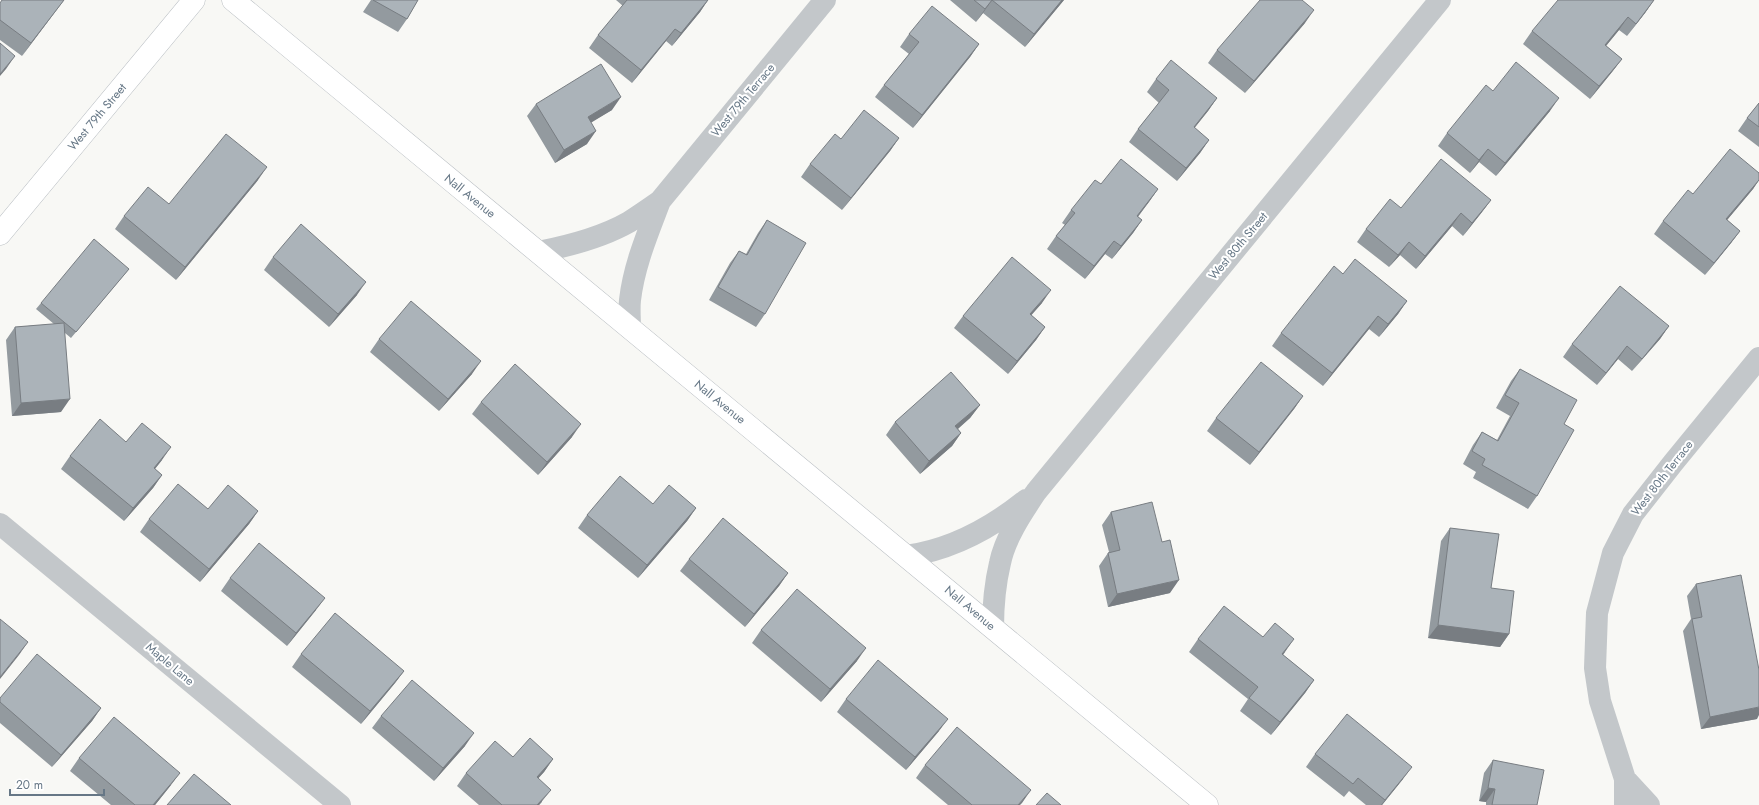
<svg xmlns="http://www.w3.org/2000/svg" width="1759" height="805" font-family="Jost,sans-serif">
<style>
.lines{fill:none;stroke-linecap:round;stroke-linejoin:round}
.secondary-casing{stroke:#b7bcc1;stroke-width:23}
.street{stroke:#c3c7ca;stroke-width:22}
.secondary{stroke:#fff;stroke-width:22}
.wall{fill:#939a9f}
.shaded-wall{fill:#787d82}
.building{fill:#abb3b9;stroke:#787d82}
.labels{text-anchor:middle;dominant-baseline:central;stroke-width:4;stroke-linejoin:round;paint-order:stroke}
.street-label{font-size:12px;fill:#667786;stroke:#fff}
</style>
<rect width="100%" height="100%" fill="#f8f8f5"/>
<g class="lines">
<g class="secondary-casing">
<path id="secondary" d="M 233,0 L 1207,805
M 0,234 L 194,0"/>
</g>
<path class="street" d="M 538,252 C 569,246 601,238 629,222 C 640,215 650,208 660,201 L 825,0
M 630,328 C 630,319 629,309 630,300 C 634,265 648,233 660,201
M 0,524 L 340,805
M 906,556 C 950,550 991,528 1026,500
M 993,628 C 993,606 995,584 1000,563 C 1005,538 1022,513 1036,492 L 1440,0
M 1625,779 L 1649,805
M 1625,805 L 1625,779 L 1600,701 L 1595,668 L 1597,613 L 1613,553 L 1633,514 L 1673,463 L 1759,358"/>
<use href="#secondary" class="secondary"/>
</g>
<path class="wall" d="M 64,0 L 22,56 L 0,40 L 0,3 Z
M 371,0 L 418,0 L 407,19 L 398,32 L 363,12 Z
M 616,0 L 708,0 L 700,12 L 672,46 L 666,41 L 632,83 L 589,48 L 598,35 L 623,6 Z
M 950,0 L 1064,0 L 1025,47 L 983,13 L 976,22 Z
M 1654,0 L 1645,13 L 1627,36 L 1619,30 L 1606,46 L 1622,59 L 1612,72 L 1590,99 L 1523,44 L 1532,31 Z
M 1305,23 L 1245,93 L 1208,63 L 1217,50 Z
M 909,34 L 979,44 L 970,57 L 913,128 L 875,97 L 884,85 L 909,54 L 900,47 Z
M 1156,79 L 1217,98 L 1208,111 L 1194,128 L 1209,140 L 1200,153 L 1177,181 L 1129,142 L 1138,129 L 1159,103 L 1147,92 Z
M 1493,91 L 1550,111 L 1496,176 L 1479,162 L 1470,173 L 1438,146 L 1447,133 Z
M 1759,103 L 1759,147 L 1738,131 L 1747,118 Z
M 536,104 L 612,110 L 591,122 L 587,144 L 555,163 L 527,116 Z
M 899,138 L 890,151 L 842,210 L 801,177 L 810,164 L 841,139 Z
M 1759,173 L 1759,180 L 1753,189 L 1727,220 L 1740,231 L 1731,243 L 1705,275 L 1654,234 L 1663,221 L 1693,194 Z
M 258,180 L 176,280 L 115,229 L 124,216 Z
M 1101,184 L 1158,189 L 1138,217 L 1142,220 L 1133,233 L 1112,259 L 1105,254 L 1085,279 L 1047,249 L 1056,236 L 1065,225 L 1062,223 L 1071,210 Z
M 1491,200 L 1482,212 L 1463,236 L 1452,226 L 1416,269 L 1400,255 L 1389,267 L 1357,242 L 1366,229 L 1401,208 Z
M 767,220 L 765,314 L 756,327 L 709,300 L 730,263 L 739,251 L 746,254 L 758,233 Z
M 273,257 L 357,295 L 329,327 L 264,270 Z
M 129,269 L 124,275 L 71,338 L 65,333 L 61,412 L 12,416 L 6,340 L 15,327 L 54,324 L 36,309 L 41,303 Z
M 1343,274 L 1407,301 L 1398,314 L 1379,337 L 1369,329 L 1323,386 L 1272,346 L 1281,333 Z
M 1042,303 L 1031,315 L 1045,327 L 1036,340 L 1008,374 L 954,328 L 963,316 Z
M 1669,326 L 1660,339 L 1632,371 L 1618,359 L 1597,385 L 1563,357 L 1572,344 Z
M 379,339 L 472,374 L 439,411 L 370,352 Z
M 1520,369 L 1564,424 L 1537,496 L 1528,509 L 1473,478 L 1476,472 L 1463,464 L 1473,445 L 1482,432 L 1497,440 L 1510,416 L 1496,408 L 1511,381 Z
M 1303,396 L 1294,409 L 1250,465 L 1207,431 L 1216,418 Z
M 481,402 L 572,437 L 538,475 L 472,414 Z
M 980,405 L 970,418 L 958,429 L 961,433 L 952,446 L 920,474 L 886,435 L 895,422 Z
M 70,456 L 162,460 L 155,469 L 162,475 L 153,488 L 124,521 L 61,469 Z
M 653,504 L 696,508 L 687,521 L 638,578 L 578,528 L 587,515 Z
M 208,509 L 258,511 L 249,524 L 200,582 L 140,532 L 149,519 Z
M 1111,512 L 1162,542 L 1170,593 L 1108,607 L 1099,566 L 1108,553 L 1109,552 L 1102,525 Z
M 1450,528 L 1491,588 L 1509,634 L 1500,647 L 1428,638 L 1441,541 Z
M 689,559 L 788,573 L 779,586 L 745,627 L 680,571 Z
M 230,578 L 316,610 L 287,646 L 221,591 Z
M 1696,584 L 1757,719 L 1701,729 L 1683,631 L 1691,619 L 1687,596 Z
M 761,630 L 857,661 L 821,702 L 752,643 Z
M 1263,637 L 1285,652 L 1283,655 L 1314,680 L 1305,693 L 1271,735 L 1240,711 L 1248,699 L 1189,652 L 1198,639 Z
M 301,654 L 404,671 L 395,683 L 361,724 L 292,667 Z
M 0,698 L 101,708 L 92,721 L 52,767 L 0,723 Z
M 846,699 L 939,731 L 906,770 L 837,712 Z
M 381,716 L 465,746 L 434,781 L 372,728 Z
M 1315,754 L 1403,779 L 1382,805 L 1366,805 L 1349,791 L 1344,797 L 1306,767 Z
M 513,757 L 553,759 L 544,772 L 538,778 L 542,802 L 539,805 L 479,805 L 457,786 L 466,773 Z
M 79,758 L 171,785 L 155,805 L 111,805 L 70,771 Z
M 1493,760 L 1537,805 L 1486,805 L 1486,802 L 1479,801 L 1484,773 Z
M 925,765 L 1020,805 L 948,805 L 916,778 Z"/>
<path class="shaded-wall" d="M 64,0 L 22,56 L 31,43 Z
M 708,0 L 700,12 L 672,46 L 681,33 Z
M 992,0 L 983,13 L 976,22 L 985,9 Z
M 1062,0 L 1064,0 L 1025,47 L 1034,34 Z
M 1654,0 L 1645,13 L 1627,36 Z
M 1314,10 L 1305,23 L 1245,93 L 1254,81 Z
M 1628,17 L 1619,30 L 1596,58 L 1605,45 Z
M 675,29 L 666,41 L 632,83 L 641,70 Z
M 979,44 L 970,57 L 913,128 L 922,115 Z
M 15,56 L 6,69 L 0,76 L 0,74 Z
M 1622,59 L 1612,72 L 1590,99 L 1599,86 Z
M 621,97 L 612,110 L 579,130 L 588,117 Z
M 1217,98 L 1208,111 L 1185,140 L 1194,127 Z
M 1559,98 L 1550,111 L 1496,176 L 1505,163 Z
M 596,131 L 587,144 L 555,163 L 564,150 Z
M 899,138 L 890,151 L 842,210 L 851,198 Z
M 1209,140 L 1200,153 L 1177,181 L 1186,168 Z
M 1488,149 L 1479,162 L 1470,173 L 1479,160 Z
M 267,167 L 258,180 L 176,280 L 185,267 Z
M 1759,180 L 1753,189 L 1717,232 L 1726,219 Z
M 1158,189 L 1149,202 L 1128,229 L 1137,216 Z
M 1491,200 L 1482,212 L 1463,236 L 1472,223 Z
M 1461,213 L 1452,226 L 1416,269 L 1425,256 Z
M 1142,220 L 1133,233 L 1112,259 L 1121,246 Z
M 1740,231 L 1731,243 L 1705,275 L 1714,263 Z
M 1114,241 L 1105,254 L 1085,279 L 1094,266 Z
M 1409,242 L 1400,255 L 1389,267 L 1398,255 Z
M 366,282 L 357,295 L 329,327 L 338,314 Z
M 1051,290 L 1042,303 L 1021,327 L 1030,314 Z
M 1407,301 L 1398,314 L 1379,337 L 1388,324 Z
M 1378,316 L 1369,329 L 1323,386 L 1332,373 Z
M 1669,326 L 1660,339 L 1632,371 L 1642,359 Z
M 1045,327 L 1036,340 L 1008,374 L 1017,361 Z
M 1627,346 L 1618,359 L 1597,385 L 1606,373 Z
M 481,361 L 472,374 L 439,411 L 448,399 Z
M 1303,396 L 1294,409 L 1250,465 L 1259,452 Z
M 70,399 L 61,412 L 12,416 L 21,403 Z
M 980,405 L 970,418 L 946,439 L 955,426 Z
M 581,424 L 572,437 L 538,475 L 547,462 Z
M 961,433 L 952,446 L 920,474 L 929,461 Z
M 171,447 L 162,460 L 145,481 L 154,468 Z
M 162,475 L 153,488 L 124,521 L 133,508 Z
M 696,508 L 687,521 L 638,578 L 647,565 Z
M 258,511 L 249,524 L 200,582 L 209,569 Z
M 788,573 L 779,586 L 745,627 L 754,614 Z
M 1179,580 L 1170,593 L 1108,607 L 1117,594 Z
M 325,598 L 316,610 L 287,646 L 296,633 Z
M 1438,625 L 1509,634 L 1500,647 L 1428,638 Z
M 1294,639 L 1285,652 L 1273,667 L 1282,654 Z
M 28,642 L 19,655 L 0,679 L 0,677 Z
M 866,648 L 857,661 L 821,702 L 830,689 Z
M 404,671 L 395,683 L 361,724 L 370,711 Z
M 1314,680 L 1305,693 L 1271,735 L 1280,722 Z
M 1759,707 L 1759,715 L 1757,719 L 1701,729 L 1710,717 Z
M 101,708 L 92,721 L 52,767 L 61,755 Z
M 948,719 L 939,731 L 906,770 L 915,757 Z
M 474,733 L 465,746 L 434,781 L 443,768 Z
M 553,759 L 544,772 L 528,790 L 537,777 Z
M 1412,767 L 1403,779 L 1382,805 L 1381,805 Z
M 180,773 L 171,785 L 155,805 L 153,805 Z
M 1488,788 L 1495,789 L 1486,802 L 1479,801 Z
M 551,790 L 539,805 L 537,805 Z
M 1031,790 L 1022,803 L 1020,805 L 1018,805 Z"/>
<path class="building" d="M 2,0 L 64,0 L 31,43 L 0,20 L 0,3 Z
M 373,0 L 418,0 L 407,19 Z
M 627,0 L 708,0 L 681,33 L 675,29 L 641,70 L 598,35 Z
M 974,0 L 1062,0 L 1034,34 L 992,0 L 985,9 Z
M 1260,0 L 1302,0 L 1314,10 L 1254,81 L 1217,50 Z
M 1558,0 L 1654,0 L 1636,24 L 1628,17 L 1605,45 L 1622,59 L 1599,86 L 1532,31 Z
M 932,6 L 979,44 L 922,115 L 884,85 L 919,42 L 909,34 Z
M 0,43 L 15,56 L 0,74 Z
M 1171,60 L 1217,98 L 1194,127 L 1209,140 L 1186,168 L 1138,129 L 1169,90 L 1156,79 Z
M 1516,62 L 1559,98 L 1505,163 L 1488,149 L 1479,160 L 1447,133 L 1486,85 L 1493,91 Z
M 601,64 L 621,97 L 588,117 L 596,131 L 564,150 L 536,104 Z
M 1759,103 L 1759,127 L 1747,118 Z
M 864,110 L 899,138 L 851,198 L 810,164 L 835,134 L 841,139 Z
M 226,134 L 267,167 L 185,267 L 124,216 L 148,187 L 169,204 Z
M 1730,149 L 1759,173 L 1759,180 L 1726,219 L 1740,231 L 1714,263 L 1663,221 L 1688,190 L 1693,194 Z
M 1121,159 L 1158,189 L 1137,216 L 1142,220 L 1121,246 L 1114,241 L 1094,266 L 1056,236 L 1075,213 L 1071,210 L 1095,180 L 1101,184 Z
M 1441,159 L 1491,200 L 1472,223 L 1461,213 L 1425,256 L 1409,242 L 1398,255 L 1366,229 L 1390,199 L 1401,208 Z
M 767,220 L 806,243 L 765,314 L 718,287 L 739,251 L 747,255 Z
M 301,224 L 366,282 L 338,314 L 273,257 Z
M 94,239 L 129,269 L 76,332 L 41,303 Z
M 1012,257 L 1051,290 L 1030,314 L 1045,327 L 1017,361 L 963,316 Z
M 1355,259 L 1407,301 L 1388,324 L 1378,316 L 1332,373 L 1281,333 L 1334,266 L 1343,274 Z
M 1620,286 L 1669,326 L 1642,359 L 1627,346 L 1606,373 L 1572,344 Z
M 411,301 L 481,361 L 448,399 L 379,339 Z
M 64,323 L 70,399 L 21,403 L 15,327 Z
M 1261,362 L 1303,396 L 1259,452 L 1216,418 Z
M 515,364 L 581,424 L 547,462 L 481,402 Z
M 1520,369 L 1577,400 L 1564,424 L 1574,430 L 1537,496 L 1482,465 L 1485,459 L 1472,451 L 1482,432 L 1498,441 L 1519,403 L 1505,395 Z
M 951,372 L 980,405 L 955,426 L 961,433 L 929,461 L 895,422 Z
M 100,419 L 126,442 L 142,423 L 171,447 L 154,468 L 162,475 L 133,508 L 70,456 Z
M 620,476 L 653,504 L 669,485 L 696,508 L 647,565 L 587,515 Z
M 178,484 L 208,509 L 228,485 L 258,511 L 209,569 L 149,519 Z
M 1152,502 L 1162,542 L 1170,540 L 1179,580 L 1117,594 L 1108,553 L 1120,550 L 1111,512 Z
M 723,518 L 788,573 L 754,614 L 689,559 Z
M 1450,528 L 1499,534 L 1491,588 L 1514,591 L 1509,634 L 1438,625 Z
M 259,543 L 325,598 L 296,633 L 230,578 Z
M 1741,575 L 1759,670 L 1759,707 L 1710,717 L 1692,619 L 1702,617 L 1696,584 Z
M 797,589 L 866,648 L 830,689 L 761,630 Z
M 1224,606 L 1263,637 L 1275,623 L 1294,639 L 1282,654 L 1314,680 L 1280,722 L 1249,698 L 1258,687 L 1198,639 Z
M 335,613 L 404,671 L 370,711 L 301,654 Z
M 0,619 L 28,642 L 0,677 Z
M 37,654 L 101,708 L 61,755 L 0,702 L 0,698 Z
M 878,660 L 948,719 L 915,757 L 846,699 Z
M 412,680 L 474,733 L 443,768 L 381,716 Z
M 1347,714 L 1412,767 L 1385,800 L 1358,778 L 1353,784 L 1315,754 Z
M 114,717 L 180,773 L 153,805 L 135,805 L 79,758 Z
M 957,727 L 1031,790 L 1018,805 L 972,805 L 925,765 Z
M 530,738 L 553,759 L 537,777 L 551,790 L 537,805 L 502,805 L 466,773 L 495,741 L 513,757 Z
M 1493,760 L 1544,770 L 1537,805 L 1492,805 L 1495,789 L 1488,788 Z
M 194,774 L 231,805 L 167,805 Z
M 1047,793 L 1061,805 L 1036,805 Z"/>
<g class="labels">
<g class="street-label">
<text transform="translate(743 100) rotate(-50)">West 79th Terrace</text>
<text transform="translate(97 117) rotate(-50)">West 79th Street</text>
<text transform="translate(470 196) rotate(39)">Nall Avenue</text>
<text transform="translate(1238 246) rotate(-50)">West 80th Street</text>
<text transform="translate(720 402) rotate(39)">Nall Avenue</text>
<text transform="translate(1662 478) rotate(-52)">West 80th Terrace</text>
<text transform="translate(970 608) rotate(40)">Nall Avenue</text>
<text transform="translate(170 664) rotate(40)">Maple Lane</text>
</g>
</g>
<path d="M10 789v6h94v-6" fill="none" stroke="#667786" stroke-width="2"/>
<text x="16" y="789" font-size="12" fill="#667786" stroke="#ffffff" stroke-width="3" paint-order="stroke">20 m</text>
</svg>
